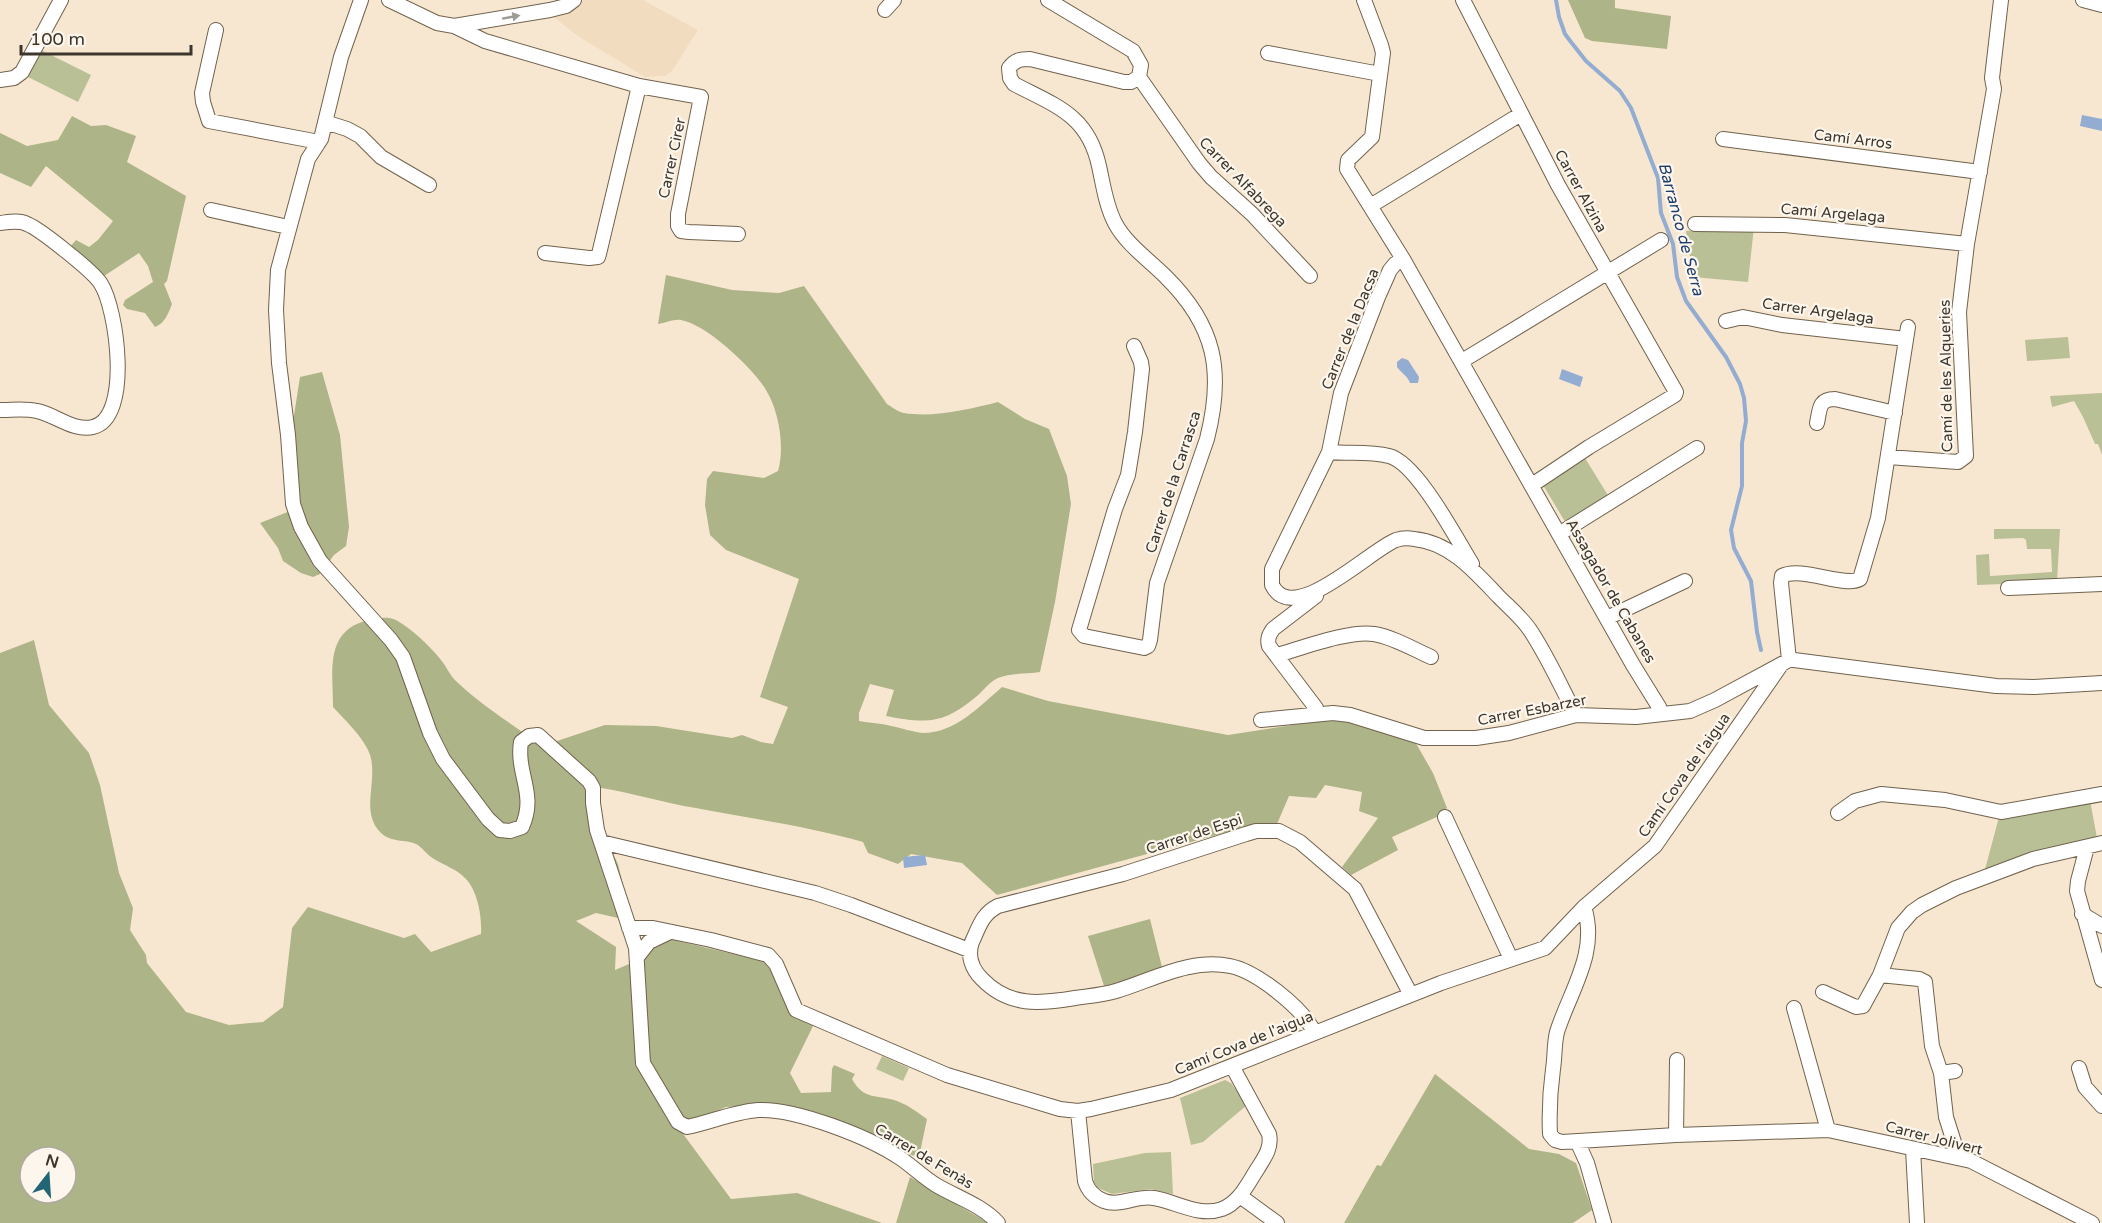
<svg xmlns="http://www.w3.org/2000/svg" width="2102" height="1223" font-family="'Varela Round',sans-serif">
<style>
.built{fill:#f2dcbf}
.green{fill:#b9c095}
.forest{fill:#adb487;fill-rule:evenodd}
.water{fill:#93acd2}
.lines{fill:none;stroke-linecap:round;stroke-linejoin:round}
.stream{stroke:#93acd2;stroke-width:4}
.street-casing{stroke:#70624d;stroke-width:16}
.street{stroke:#fff;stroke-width:14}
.oneway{fill:#9e9a96}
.labels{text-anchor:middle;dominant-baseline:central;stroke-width:4.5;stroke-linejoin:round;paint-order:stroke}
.street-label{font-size:15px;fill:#3c362d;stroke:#fdf6ed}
.water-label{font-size:16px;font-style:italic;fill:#1e3e6f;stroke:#fdf6ed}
</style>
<rect width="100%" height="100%" fill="#f8e7d0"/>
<path class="built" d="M 583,0 L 643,0 L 698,30 L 672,71 L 665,76 L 645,77 L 578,36 L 551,15 L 572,11 Z"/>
<path class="green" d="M 39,49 L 91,75 L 78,102 L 26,76 Z
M 1754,227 L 1748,282 L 1693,277 L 1686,231 Z
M 2068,337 L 2070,358 L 2027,361 L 2025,340 Z
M 2102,393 L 2102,455 L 2098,444 L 2095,444 L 2083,417 L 2074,401 L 2052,407 L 2050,396 Z
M 1585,458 L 1609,497 L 1567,525 L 1543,485 Z
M 1994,529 L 2060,529 L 2057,582 L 1977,585 L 1976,555 L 1989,554 L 1990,576 L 2052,572 L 2051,549 L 2027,549 L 2026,540 L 2023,538 L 1994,539 Z
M 2090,800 L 2097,838 L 1984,873 L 1999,817 Z
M 882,1056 L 909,1068 L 903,1081 L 876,1069 Z
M 1225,1080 L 1231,1083 L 1247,1105 L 1203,1142 L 1191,1145 L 1180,1098 Z
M 1171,1152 L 1173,1194 L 1151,1189 L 1112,1194 L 1098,1188 L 1094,1183 L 1093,1164 L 1145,1153 Z"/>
<path class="forest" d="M 1568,0 L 1615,0 L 1615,8 L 1671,16 L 1667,49 L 1592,41 L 1585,38 Z
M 72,116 L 91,126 L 106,125 L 136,136 L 127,162 L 186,196 L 167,281 L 164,284 L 172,304 C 168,314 165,323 155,327 L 145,313 L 127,309 L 123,305 L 125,300 L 153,282 L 148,266 L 139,253 L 104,276 L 70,247 L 76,240 L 89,247 L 98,240 L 113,221 L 46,166 L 31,187 L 0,173 L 0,133 L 27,146 L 58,140 Z
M 666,275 L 732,290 L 779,293 L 804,286 L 887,404 C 892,407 898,412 904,413 C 933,418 970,409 998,402 L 1025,419 L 1049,429 L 1067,476 L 1071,504 L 1055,602 L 1040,672 C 1027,674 1010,673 998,678 C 990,681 983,691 977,696 C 944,724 927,724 886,716 L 894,690 L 870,684 L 859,713 L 859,721 C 870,723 881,723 891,726 C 901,728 913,732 923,733 C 955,733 980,706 1002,687 L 1048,701 L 1228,735 L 1331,719 L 1345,720 L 1414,740 L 1433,773 L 1447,808 L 1439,816 L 1392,837 L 1398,850 L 1351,875 L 1342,867 L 1378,818 L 1359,811 L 1362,792 L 1325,785 L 1316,798 L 1289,796 L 1277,824 L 1246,827 L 997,895 L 962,863 L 911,854 L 898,864 L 868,853 L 863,842 C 808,826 752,819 696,808 C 664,803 633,793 601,788 L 599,793 L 601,830 L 618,864 L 630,914 L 627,920 L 596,913 L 576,921 L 616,947 L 615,970 L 643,958 L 648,950 L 665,938 L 763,961 L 770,968 L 789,1009 L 814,1024 L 790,1073 L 801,1093 L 831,1092 L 832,1069 L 834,1065 L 855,1074 L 852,1079 C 864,1101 877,1094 897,1101 C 908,1105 917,1112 927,1119 L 918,1162 L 915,1156 L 898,1151 L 868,1132 L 842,1122 L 787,1106 L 753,1105 L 726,1107 L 678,1127 L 731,1199 L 797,1193 L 882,1223 L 0,1223 L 0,653 L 34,640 L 49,705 L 89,753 L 100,785 L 119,873 L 133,908 L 130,930 L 146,955 L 147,963 L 186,1012 L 229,1025 L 263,1022 L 283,1007 L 292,928 L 308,907 L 404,938 L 415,934 L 431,952 L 481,934 C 482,917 478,891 465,878 C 456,869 444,865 434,859 C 427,855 422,847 416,844 C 405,839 392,843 381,833 C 358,811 381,776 368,750 C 360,734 345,720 333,707 C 333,671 324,630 369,620 C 377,618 388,616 396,620 C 412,629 429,645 441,660 C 447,667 450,676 457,682 C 482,706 514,725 542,746 L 605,725 L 656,726 L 732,738 L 742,735 L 761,742 L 773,744 L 788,707 L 760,697 L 799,579 L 726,550 L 710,535 L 705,505 L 707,479 L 713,471 L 764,478 L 778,471 C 785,447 779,411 766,390 C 753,368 706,324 681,320 C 674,319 665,323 658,324 ZM 30,1157 L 66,1157 L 66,1193 L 30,1193 Z
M 322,372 L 340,435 L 349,527 L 346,546 L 334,555 L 320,574 L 313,577 L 301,573 L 283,561 L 278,548 L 260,523 L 300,507 L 292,428 L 300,377 Z
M 1150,919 L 1162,967 L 1122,982 L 1104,986 L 1088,936 Z
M 1435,1074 L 1529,1149 L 1559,1154 L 1576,1163 L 1592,1210 L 1573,1223 L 1344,1223 L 1377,1165 L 1381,1166 Z
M 910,1177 L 985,1221 L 987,1223 L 896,1223 Z"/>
<path class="water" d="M 2082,115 L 2102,119 L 2102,131 L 2080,126 Z
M 1402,358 L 1408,360 L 1419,377 L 1418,383 L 1410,383 C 1407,375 1402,374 1397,367 L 1397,362 Z
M 1562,369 L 1583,377 L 1580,387 L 1559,379 Z
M 925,855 L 927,865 L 904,868 L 903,857 Z"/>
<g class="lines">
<path class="stream" d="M 1556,0 L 1559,17 L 1565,34 L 1571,42 L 1586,61 L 1620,91 L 1631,108 L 1658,178 L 1661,213 L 1673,244 L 1677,277 L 1686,301 L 1726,357 L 1740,384 L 1744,398 L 1746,421 L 1742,443 L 1742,486 L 1731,530 L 1734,548 L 1751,581 L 1757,632 L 1761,650"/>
<g class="street-casing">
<path id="street" d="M 361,0 L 341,57 L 321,139 L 308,159 L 278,270 L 276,310 L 279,363 L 288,435 L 293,504 L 301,527 L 320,561 L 391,640 L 403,657 L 430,733 L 443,759 L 488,819 L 500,830 L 510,831 L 522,827 C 537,794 516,774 521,742 L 529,736 L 538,735 L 589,781 L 593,788 L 593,803 L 597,830 L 636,948 L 643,1063 L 678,1122 L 687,1127 C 711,1122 733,1112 758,1110 C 795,1108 869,1137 900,1158 C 912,1166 923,1177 936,1185 C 956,1197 982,1205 998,1223
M 389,0 L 437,23 L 454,26 L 550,10 L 566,6 L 574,0
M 1048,0 L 1133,51 L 1141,65 L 1139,77 L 1131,82 L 1124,82 L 1030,59 C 1020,59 1015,60 1009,68 L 1010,78 L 1014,84 C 1056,106 1088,115 1099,166 C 1103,184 1106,206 1115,223 C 1126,244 1149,260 1165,276 C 1216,326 1224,372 1207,439 L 1157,583 L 1150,640 L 1148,646 L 1144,648 L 1084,636 L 1079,630 L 1115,509 L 1128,475 L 1135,432 L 1142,369 L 1141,362 L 1134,346
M 1364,0 L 1381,45 L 1383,53 L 1372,137 L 1348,160 L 1347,169 L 1403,259 L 1633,665 L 1659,707 L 1661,714
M 1463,0 L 1558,185 L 1676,392 L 1675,395 L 1589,447 L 1532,485
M 2083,0 L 2102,5
M 885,10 L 894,0
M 454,26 L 485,41 L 639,86 L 701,97 L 678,214 L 678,226 L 681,231 L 689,232 L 738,234
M 216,30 L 202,93 L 203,102 L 209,121 L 319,142
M 1268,53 L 1380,74
M 1139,77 L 1199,163 L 1211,177 L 1252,214 L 1310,276
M 0,80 L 14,78 L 22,72 L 61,0
M 325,122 L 347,129 L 360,136 L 381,157 L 429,185
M 1723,139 L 1980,172
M 1372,205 L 1521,114
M 211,210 L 288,227
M 0,223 C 9,222 19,220 27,224 C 40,229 94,272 101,284 C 117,309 132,418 93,427 C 74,432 54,414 37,411 C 25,408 12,410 0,410
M 1695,224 L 1785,225 L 1967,244
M 545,253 L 589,258 L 598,257 L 599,254 L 639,86
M 1403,259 L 1395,264 L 1390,270 L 1378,297 L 1341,393 L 1329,452 L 1272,569 L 1272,585 C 1293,628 1371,549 1396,540 C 1402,538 1409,538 1414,539 C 1450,542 1476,573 1499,597 C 1510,608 1522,618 1530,630 C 1548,657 1561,687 1576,715
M 1726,321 L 1743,317 L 1782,325 L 1906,339
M 1462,361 L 1661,240
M 1817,423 C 1820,410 1818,399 1835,399 L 1895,413
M 1329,452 C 1348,454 1370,451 1389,456 C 1417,463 1456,538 1472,564
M 1888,457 L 1958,462 L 1966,456 L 1959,312 L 1967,244 L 1994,89 L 1992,78 L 2001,0
M 1559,534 L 1697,448
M 2008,588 L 2102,584
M 1316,596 L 1273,629 C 1269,635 1267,639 1269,646 L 1316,708 L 1317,713
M 1607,618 L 1685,581
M 1277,655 C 1302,648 1349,630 1374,634 C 1393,637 1413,649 1431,657
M 1789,660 L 1781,583 L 1782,576 C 1802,566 1844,588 1860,579 L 1878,518 L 1908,327
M 1261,720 L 1333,713 L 1350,715 L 1424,738 L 1476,738 L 1509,733 L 1576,715 L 1636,717 L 1690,711 L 1715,700 L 1789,660 L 1794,660 L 1996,686 L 2034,687 L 2102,683
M 1838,813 L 1855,801 L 1881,794 L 1945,800 L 2001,812 L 2102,794
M 1445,817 L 1511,959
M 601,842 L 815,893 L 851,905 L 969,950
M 2087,847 L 2078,881 L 2077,891 L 2102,980
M 1584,907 C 1599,952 1570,991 1557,1032 C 1554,1044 1555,1057 1553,1069 C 1550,1091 1549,1112 1550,1134 L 1555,1140 L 1562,1142 L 1676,1135 L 1828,1130 L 1971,1161 L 2092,1223
M 2082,914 L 2102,926
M 629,928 L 653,928 L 711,940 L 768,955 L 776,964 L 796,1010 L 947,1075 L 1060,1109 L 1078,1111 L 1091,1109 L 1171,1090 L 1441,983 L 1545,948 L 1584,907 L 1655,846 L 1781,665
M 638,956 L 649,942 L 670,932
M 1880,975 L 1919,979 L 1925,982 L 1932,1046 L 1941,1073 L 1955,1071
M 1823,992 L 1856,1007 L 1863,1006 L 1880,975 L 1898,928 L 1912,912 L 1922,905 L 1956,888 L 2033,859 L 2102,843
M 1794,1008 L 1828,1130
M 1314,1032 C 1303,1008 1256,971 1230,966 C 1190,958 1153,980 1116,991 C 1103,995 1089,996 1075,998 C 1040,1004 1009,1007 982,979 C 972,969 967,956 972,942 C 979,927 982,914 998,906 L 1123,874 L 1246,834 L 1256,831 L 1279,831 L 1300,842 L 1355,889 L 1411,995
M 2079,1068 L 2085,1087 L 2102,1106
M 1941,1073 L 1946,1117 L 1959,1158
M 1078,1111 L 1085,1181 C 1088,1191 1094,1197 1104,1201 C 1120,1207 1137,1195 1154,1198 C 1177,1202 1199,1217 1222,1209 C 1240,1202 1248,1183 1258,1168 C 1265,1157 1272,1147 1269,1134 L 1232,1066
M 1676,1135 L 1677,1060
M 1577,1141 L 1587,1163 L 1604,1223
M 1913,1149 L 1917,1223
M 1240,1196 L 1277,1223"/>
</g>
<use href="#street" class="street"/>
</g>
<defs><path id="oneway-solid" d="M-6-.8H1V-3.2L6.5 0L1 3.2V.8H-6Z" transform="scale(1.5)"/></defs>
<use class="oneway" href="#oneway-solid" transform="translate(511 17) rotate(-10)"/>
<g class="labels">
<g class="street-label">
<text transform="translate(1853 139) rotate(7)">Camí Arros</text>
<text transform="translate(672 158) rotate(-78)">Carrer Cirer</text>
<text transform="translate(1243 182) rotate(46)">Carrer Alfabrega</text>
<text transform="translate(1581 191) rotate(61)">Carrer Alzina</text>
<text transform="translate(1833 213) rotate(5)">Camí Argelaga</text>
<text transform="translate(1818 311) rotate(8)">Carrer Argelaga</text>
<text transform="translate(1350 329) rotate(-68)">Carrer de la Dacsa</text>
<text transform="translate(1946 376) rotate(-91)">Camí de les Alqueries</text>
<text transform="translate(1173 482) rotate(-72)">Carrer de la Carrasca</text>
<text transform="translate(1611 591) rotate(60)">Assagador de Cabanes</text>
<text transform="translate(1532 710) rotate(-11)">Carrer Esbarzer</text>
<text transform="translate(1684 775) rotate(-55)">Camí Cova de l'aigua</text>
<text transform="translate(1194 834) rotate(-18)">Carrer de Espi</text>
<text transform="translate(1244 1043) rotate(-22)">Camí Cova de l'aigua</text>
<text transform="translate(1934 1138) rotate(14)">Carrer Jolivert</text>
<text transform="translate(924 1156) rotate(31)">Carrer de Fenàs</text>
</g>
<g class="water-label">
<text transform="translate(1681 229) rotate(75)">Barranco de Serra</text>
</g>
</g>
<g transform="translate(48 1175) rotate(17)"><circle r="28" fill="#fdf6ed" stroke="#b0a9a0" stroke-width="1.5"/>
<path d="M0-4.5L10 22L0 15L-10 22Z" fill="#226577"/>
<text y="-9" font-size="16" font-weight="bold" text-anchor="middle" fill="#3c362d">N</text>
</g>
<path d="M21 45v9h170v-9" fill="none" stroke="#3c362d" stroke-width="3"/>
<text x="30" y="45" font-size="18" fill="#3c362d" stroke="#fdf6ed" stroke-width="4.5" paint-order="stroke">100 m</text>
</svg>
